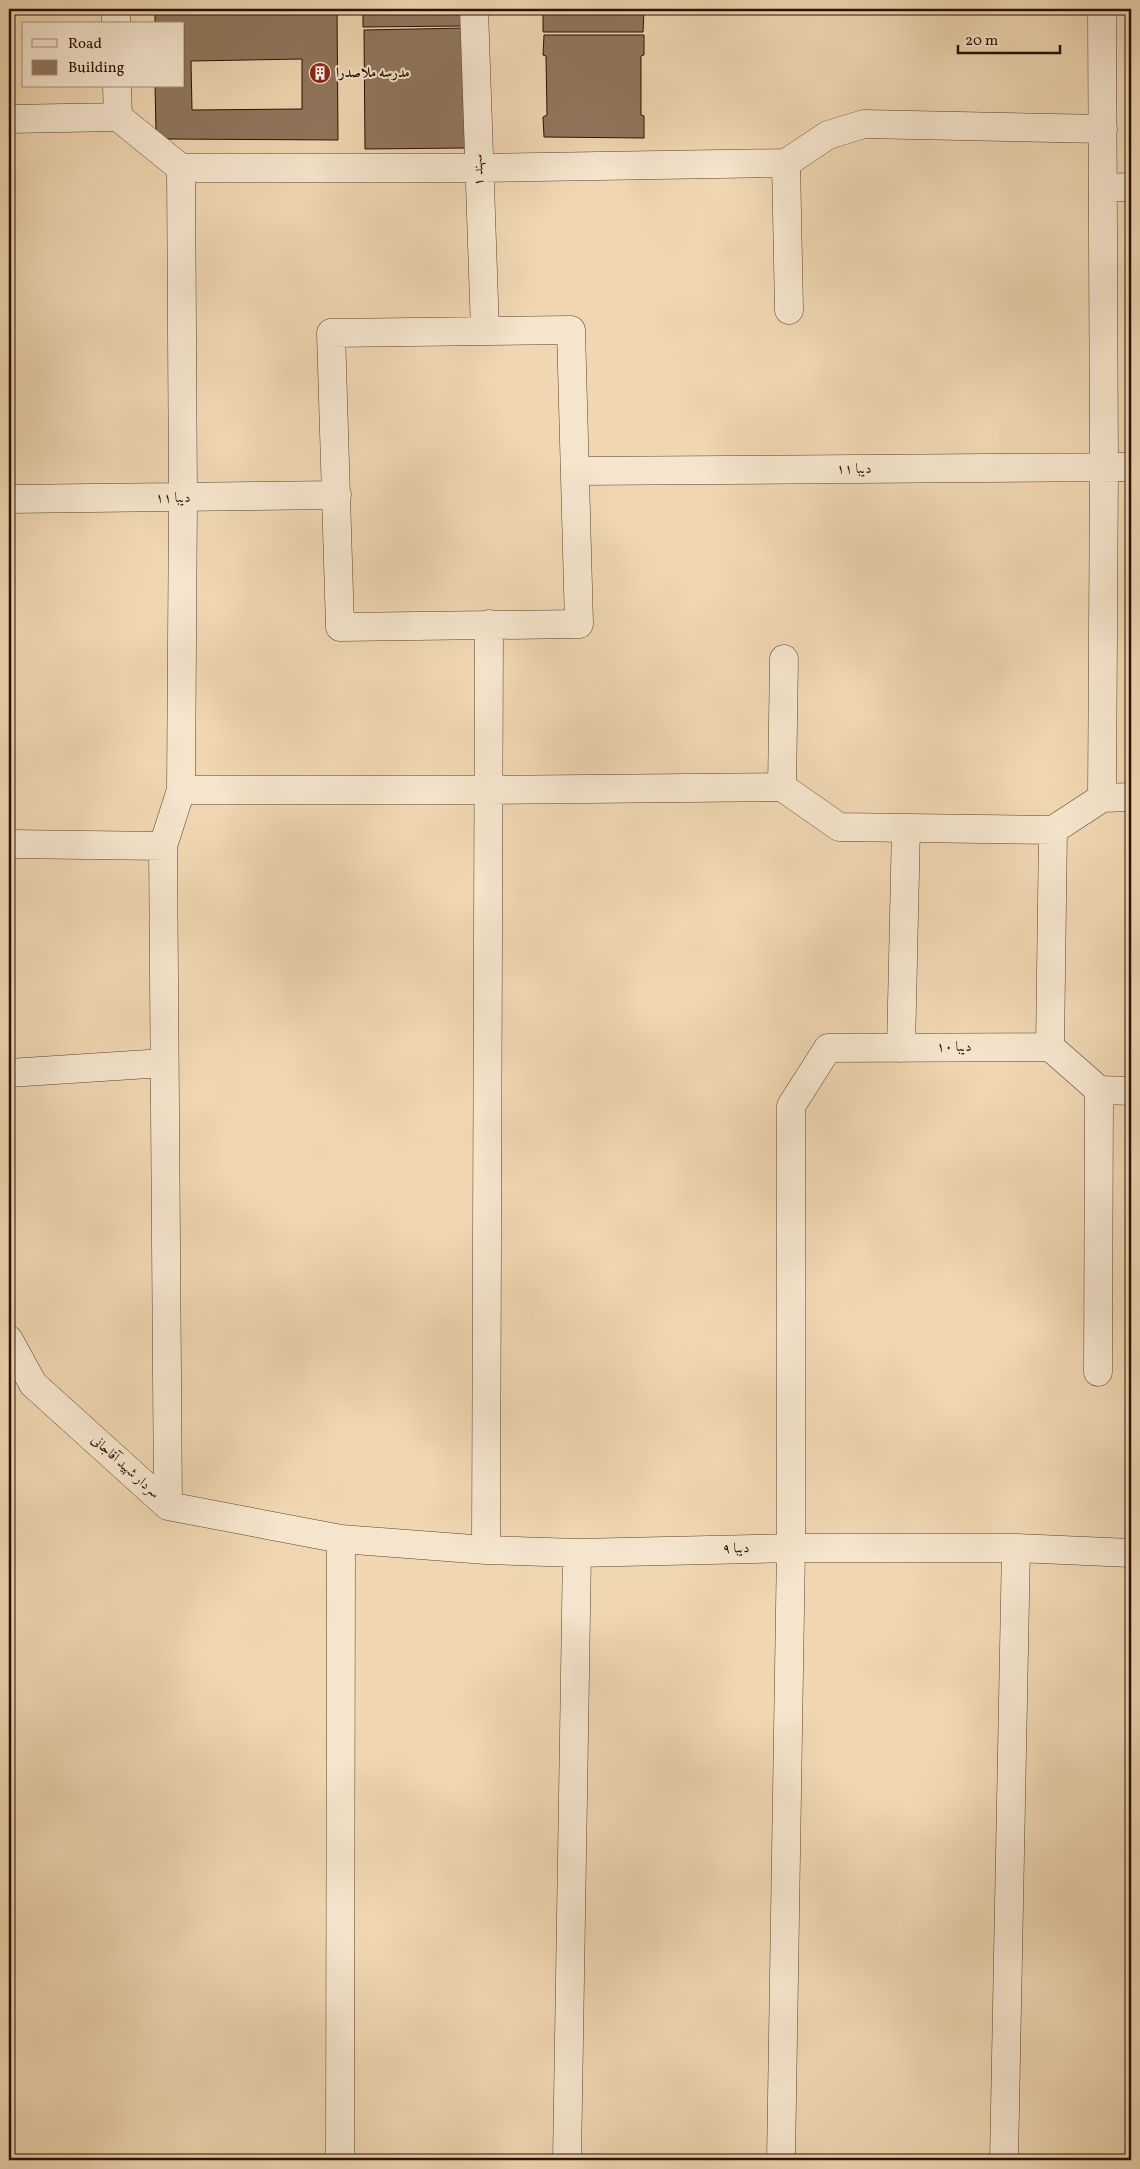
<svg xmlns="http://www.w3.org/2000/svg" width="1140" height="2169" font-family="Vollkorn,Amiri,serif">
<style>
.building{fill:#91775d;stroke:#2a0f00;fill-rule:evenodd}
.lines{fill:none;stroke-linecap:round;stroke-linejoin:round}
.street-casing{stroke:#5c412c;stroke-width:29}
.street{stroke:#f5e5cd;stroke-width:28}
.labels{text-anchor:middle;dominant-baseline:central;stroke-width:4;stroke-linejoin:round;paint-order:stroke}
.poi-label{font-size:14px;font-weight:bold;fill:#2a0f00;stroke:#f5e5cd;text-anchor:start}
.street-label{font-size:14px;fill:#2a0f00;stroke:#f5e5cd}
</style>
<rect width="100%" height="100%" fill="#f0d7b2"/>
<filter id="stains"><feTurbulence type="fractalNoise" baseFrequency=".004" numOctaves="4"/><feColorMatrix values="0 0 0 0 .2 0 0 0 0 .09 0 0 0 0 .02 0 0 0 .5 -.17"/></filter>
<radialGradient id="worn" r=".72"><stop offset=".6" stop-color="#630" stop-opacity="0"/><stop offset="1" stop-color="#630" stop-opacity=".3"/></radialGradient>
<path class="building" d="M 155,9 L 337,9 L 338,140 L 165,139 L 156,131 L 155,86 L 184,86 L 184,24 L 155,24 ZM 302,59 L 302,109 L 192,110 L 191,61 Z
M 363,9 L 463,9 L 463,26 L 363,27 Z
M 546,9 L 640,9 L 644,10 L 643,32 L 543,32 L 543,11 Z
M 464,28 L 465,148 L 365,149 L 364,30 Z
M 544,35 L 644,35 L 644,55 L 641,56 L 641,115 L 644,116 L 644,138 L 544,137 L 543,117 L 547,115 L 546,56 L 543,55 Z"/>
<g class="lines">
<g class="street-casing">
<path id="street" d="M 116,9 L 116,24
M 474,9 L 485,331
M 117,86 L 118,117
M 9,119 L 118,117 L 181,168
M 1103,129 L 864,124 L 828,135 L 786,163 L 479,168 L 181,168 L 183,498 L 181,790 L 489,790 L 782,787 L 839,827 L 1053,830 L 1102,798 L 1131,797
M 786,163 L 789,310
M 1103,188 L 1131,187
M 571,330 L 579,624 L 340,627 L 331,333 Z
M 576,471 L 1131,467
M 9,499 L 337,495
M 782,787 L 784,659
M 1102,798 L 1104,467 L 1102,9
M 9,844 L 163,846 L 181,790
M 163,846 L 168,1506
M 1050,1047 L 1053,830
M 901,1048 L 906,828
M 9,1073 L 164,1063
M 9,1340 L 33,1384 L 168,1506 L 341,1539 L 486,1550 L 577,1553 L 791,1548 L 1016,1548 L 1131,1553
M 1098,1372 L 1099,1090
M 486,1550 L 489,624
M 340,2160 L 341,1539
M 567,2160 L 577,1553
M 781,2160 L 791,1548 L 791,1106 L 828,1048 L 1050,1047 L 1099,1090 L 1131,1091
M 1004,2160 L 1016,1548"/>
</g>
<use href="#street" class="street"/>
</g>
<defs>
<g id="building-disc" transform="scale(1.125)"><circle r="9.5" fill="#8f2418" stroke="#f5e5cd"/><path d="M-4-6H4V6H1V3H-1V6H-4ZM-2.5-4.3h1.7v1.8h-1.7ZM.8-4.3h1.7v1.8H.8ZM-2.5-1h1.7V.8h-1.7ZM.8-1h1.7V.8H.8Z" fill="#fff"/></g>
</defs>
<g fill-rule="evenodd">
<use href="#building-disc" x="320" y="73"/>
</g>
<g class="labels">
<g class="poi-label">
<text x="336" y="73">مدرسه ملاصدرا</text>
</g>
<g class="street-label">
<text transform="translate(479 170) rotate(-92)">سهند ۱</text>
<text x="854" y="469">دیبا ۱۱</text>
<text x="173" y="498">دیبا ۱۱</text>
<text x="954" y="1047">دیبا ۱۰</text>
<text transform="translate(125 1467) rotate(42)">سردار شهید آقاجانی</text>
<text transform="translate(736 1549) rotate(-1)">دیبا ۹</text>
</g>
</g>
<rect width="1140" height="2169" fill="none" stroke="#f0d7b2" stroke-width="30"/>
<rect x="10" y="10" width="1120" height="2149" fill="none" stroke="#2a0f00" stroke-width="2.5"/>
<rect x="15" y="15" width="1110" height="2139" fill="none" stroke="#2a0f00"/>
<rect x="22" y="22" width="162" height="65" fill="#f5e5cd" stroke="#a48f7b"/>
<rect x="32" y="39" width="25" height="8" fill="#f5e5cd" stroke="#a48f7b"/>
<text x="68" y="48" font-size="15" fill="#2a0f00">Road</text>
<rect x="32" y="60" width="25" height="15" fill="#91775d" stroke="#a48f7b"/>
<text x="68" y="72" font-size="15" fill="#2a0f00">Building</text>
<path d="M958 45v8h102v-8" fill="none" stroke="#2a0f00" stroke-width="2.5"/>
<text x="965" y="45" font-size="15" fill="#2a0f00" stroke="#f5e5cd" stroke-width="4" paint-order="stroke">20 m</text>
<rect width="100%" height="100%" filter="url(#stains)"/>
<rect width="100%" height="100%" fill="url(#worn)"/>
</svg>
